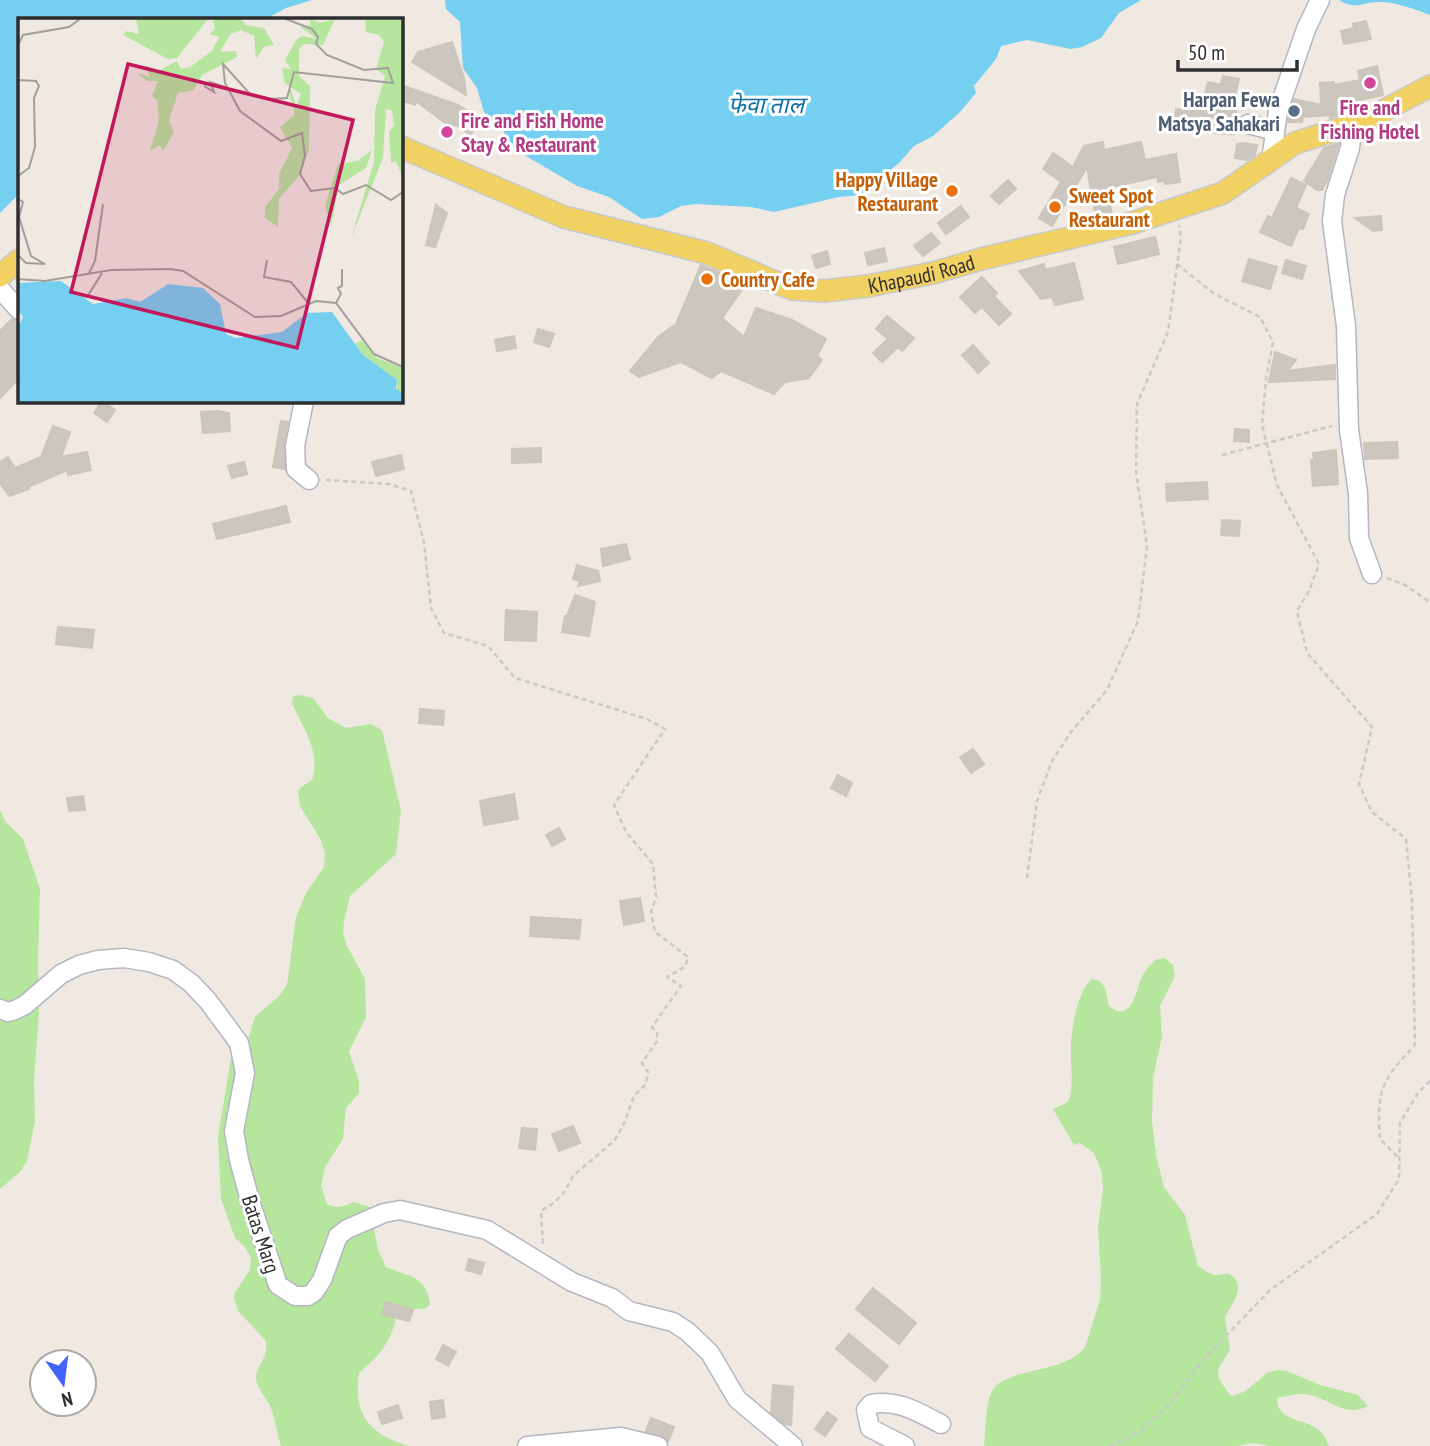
<svg xmlns="http://www.w3.org/2000/svg" width="1430" height="1446" font-family="'PT Sans Narrow','Noto Sans Devanagari',sans-serif">
<style>
.green{fill:#b6e59e}
.water{fill:#75cff0}
.building{fill:#cbc7bf;stroke:#cbc5ba;stroke-width:2}
.lines{fill:none;stroke-linecap:round;stroke-linejoin:round}
.minor-casing{stroke:#b4b7c1;stroke-width:21}
.major-casing{stroke:#c9c9c9;stroke-width:24}
.path{stroke:#c9c9c9;stroke-width:2.5;stroke-dasharray:5 3.5;stroke-linecap:butt}
.minor{stroke:#fff;stroke-width:18}
.major{stroke:#f2d163;stroke-width:21}
.hotel-dot{fill:#d1479c;stroke:#fff;stroke-width:2.5}
.service-dot{fill:#5c6f8a;stroke:#fff;stroke-width:2.5}
.food-dot{fill:#e8710a;stroke:#fff;stroke-width:2.5}
.labels{text-anchor:middle;dominant-baseline:central;stroke-width:6;stroke-linejoin:round;paint-order:stroke}
.service-label{font-size:21px;font-weight:bold;fill:#4e5e75;stroke:#fff;text-anchor:end}
.hotel-label{font-size:21px;font-weight:bold;fill:#b23c85;stroke:#fff}
.food-label{font-size:21px;font-weight:bold;fill:#c56008;stroke:#fff;text-anchor:start}
.street-label{font-size:21px;fill:#2e2e2e;stroke:#fff}
.water-label{font-size:23px;font-style:italic;fill:#0d6fa3;stroke:#fff}
.inset-road{fill:none;stroke:#a29e99;stroke-width:2}
.view{fill:#c2185b;fill-opacity:0.15;stroke:#c2185b;stroke-width:3.5}
.inset-edge{fill:none;stroke:#2e2e2e;stroke-width:3.5}
</style>
<rect width="100%" height="100%" fill="#efe9e1"/>
<path class="green" d="M 300,695 L 313,698 L 328,718 L 346,728 L 371,724 L 382,730 L 401,810 L 396,854 L 350,896 L 344,921 L 343,933 L 347,946 L 365,979 L 366,1017 L 349,1051 L 359,1081 L 359,1093 L 346,1108 L 343,1139 L 325,1167 L 321,1186 L 327,1204 C 337,1209 344,1207 353,1202 L 370,1207 L 378,1250 L 386,1267 C 409,1277 426,1275 430,1304 L 425,1309 L 410,1309 L 397,1313 C 391,1343 381,1354 359,1373 C 355,1400 360,1423 386,1437 C 393,1441 401,1443 408,1446 L 281,1446 C 277,1433 275,1420 271,1408 C 267,1398 257,1389 256,1378 C 256,1364 269,1359 266,1341 L 238,1311 L 234,1298 L 235,1292 L 250,1270 L 251,1258 L 245,1247 L 235,1238 L 221,1199 L 218,1137 L 230,1063 L 239,1030 L 247,1043 L 255,1017 L 279,996 L 287,985 L 296,917 L 306,893 L 324,867 L 325,853 L 321,840 L 300,806 L 298,792 L 301,787 L 312,780 C 321,751 303,728 292,703 L 293,696 Z
M 0,810 L 5,821 L 23,839 L 40,889 L 38,961 L 39,1013 L 34,1080 L 35,1121 L 27,1161 L 20,1172 L 0,1189 Z
M 1165,958 L 1173,965 L 1175,976 L 1160,1006 L 1162,1037 L 1153,1078 L 1152,1121 L 1156,1155 L 1164,1187 L 1185,1215 L 1198,1266 C 1203,1269 1209,1274 1214,1275 C 1219,1276 1226,1272 1231,1275 C 1247,1286 1231,1306 1225,1317 L 1230,1350 L 1218,1369 L 1219,1379 L 1230,1395 L 1234,1396 L 1247,1390 L 1267,1373 L 1277,1370 L 1287,1371 L 1320,1385 L 1358,1395 L 1368,1406 C 1345,1418 1330,1399 1310,1395 C 1299,1392 1287,1396 1277,1398 C 1277,1429 1319,1412 1329,1446 L 1269,1446 L 1253,1443 L 1238,1446 L 984,1446 C 986,1430 985,1406 992,1391 C 1005,1367 1064,1375 1085,1347 L 1100,1300 L 1101,1278 L 1098,1228 L 1103,1190 L 1102,1173 L 1094,1153 L 1080,1143 L 1074,1145 L 1053,1109 L 1068,1102 C 1075,1084 1070,1065 1071,1047 C 1071,1028 1078,990 1092,979 C 1107,981 1106,993 1109,1006 C 1131,1025 1136,990 1141,979 C 1144,972 1150,965 1155,960 Z"/>
<path class="water" d="M 0,0 L 312,0 L 286,8 L 266,19 L 19,19 L 19,194 L 0,213 Z
M 445,0 L 1141,0 L 1119,13 L 1101,38 L 1082,47 L 1071,49 L 1027,40 L 1001,46 L 996,59 L 974,86 L 976,93 L 960,112 L 933,136 L 914,146 L 900,162 L 861,195 L 839,197 L 774,212 L 751,207 L 696,204 L 681,206 L 659,217 L 642,219 L 609,197 L 577,186 L 521,153 L 507,139 L 502,128 L 484,112 L 477,88 L 463,68 L 460,22 L 446,9 Z
M 1339,0 L 1430,0 L 1430,15 C 1415,9 1398,3 1381,2 C 1363,1 1356,11 1339,0 Z"/>
<path class="building" d="M 1366,21 L 1371,39 L 1344,44 L 1341,31 L 1354,28 L 1353,24 Z
M 452,42 L 464,78 L 466,95 L 412,62 L 418,52 Z
M 1377,66 L 1383,95 L 1344,104 L 1346,113 L 1330,118 L 1331,115 L 1303,117 L 1302,122 L 1288,122 L 1294,99 L 1321,105 L 1320,83 L 1334,82 L 1334,85 L 1360,80 L 1358,71 Z
M 1223,76 L 1239,79 L 1234,101 L 1237,103 L 1234,134 L 1173,131 L 1176,109 L 1200,111 L 1208,82 L 1221,85 Z
M 401,85 L 458,105 L 466,110 L 464,113 L 479,124 L 470,135 L 455,124 L 452,128 L 416,101 L 415,105 L 401,100 Z
M 1103,142 L 1104,150 L 1141,142 L 1145,160 L 1176,154 L 1180,182 L 1165,184 L 1165,181 L 1158,182 L 1157,177 L 1107,188 L 1112,214 L 1096,218 L 1087,167 L 1052,226 L 1039,218 L 1061,182 L 1043,169 L 1053,153 L 1073,167 L 1084,146 Z
M 1243,143 L 1257,145 L 1255,155 L 1247,160 L 1235,158 L 1237,144 Z
M 1339,143 L 1327,181 L 1322,190 L 1317,190 L 1304,181 L 1324,148 Z
M 1291,178 L 1306,185 L 1296,208 L 1309,214 L 1303,229 L 1299,228 L 1291,246 L 1260,232 L 1268,216 L 1272,218 Z
M 1008,180 L 1016,189 L 999,204 L 991,196 Z
M 436,205 L 447,213 L 435,247 L 426,245 Z
M 961,206 L 969,217 L 946,234 L 938,223 Z
M 1381,216 L 1382,230 L 1373,231 L 1355,218 Z
M 931,233 L 940,243 L 923,256 L 914,246 Z
M 1155,237 L 1159,254 L 1118,264 L 1114,247 Z
M 884,248 L 887,261 L 868,265 L 865,253 Z
M 827,251 L 830,264 L 816,268 L 812,256 Z
M 1249,259 L 1277,267 L 1270,289 L 1242,281 Z
M 1286,260 L 1306,266 L 1302,279 L 1282,273 Z
M 1074,263 L 1083,299 L 1055,305 L 1052,297 L 1041,299 L 1019,271 L 1044,264 L 1045,270 Z
M 701,265 L 746,284 L 722,318 L 744,337 L 756,308 L 792,320 L 826,339 L 817,356 L 822,360 L 809,378 L 785,382 L 774,394 L 721,371 L 712,378 L 681,362 L 639,377 L 630,371 L 658,337 L 676,324 Z
M 982,277 L 997,293 L 994,296 L 1011,314 L 999,325 L 982,307 L 975,313 L 960,297 Z
M 887,316 L 914,338 L 902,351 L 898,347 L 882,362 L 873,353 L 888,339 L 876,329 Z
M 12,319 L 19,321 L 19,378 L 0,398 L 0,331 Z
M 538,329 L 554,334 L 549,347 L 534,342 Z
M 514,336 L 516,348 L 497,351 L 495,340 Z
M 973,345 L 989,363 L 978,373 L 962,355 Z
M 1275,352 L 1296,360 L 1287,371 L 1335,365 L 1335,379 L 1269,382 Z
M 102,401 L 115,410 L 107,422 L 94,413 Z
M 217,411 L 229,413 L 230,431 L 203,433 L 201,412 Z
M 281,421 L 288,422 L 284,444 L 285,469 L 273,467 Z
M 53,426 L 70,432 L 61,457 L 87,452 L 91,470 L 68,475 L 67,470 L 28,487 L 29,489 L 9,496 L 0,483 L 0,462 L 8,457 L 15,468 L 41,457 Z
M 1235,429 L 1249,430 L 1249,442 L 1234,441 Z
M 1397,442 L 1398,458 L 1365,459 L 1364,443 Z
M 541,448 L 541,462 L 512,463 L 512,449 Z
M 1336,450 L 1338,484 L 1313,486 L 1311,460 L 1314,459 L 1313,453 Z
M 401,455 L 404,469 L 376,476 L 372,462 Z
M 244,462 L 247,474 L 232,478 L 228,466 Z
M 1207,482 L 1208,499 L 1167,501 L 1166,484 Z
M 286,506 L 290,522 L 217,539 L 213,524 Z
M 1222,520 L 1240,521 L 1239,536 L 1221,535 Z
M 626,544 L 630,559 L 603,566 L 601,549 Z
M 577,565 L 598,571 L 600,581 L 578,586 L 580,581 L 573,579 Z
M 575,595 L 595,602 L 589,636 L 562,632 L 565,616 L 567,616 Z
M 506,610 L 537,612 L 536,641 L 505,640 Z
M 58,627 L 94,630 L 92,648 L 56,644 Z
M 420,709 L 444,711 L 443,725 L 419,723 Z
M 973,749 L 984,764 L 971,773 L 960,757 Z
M 838,775 L 852,783 L 846,796 L 831,788 Z
M 514,794 L 518,819 L 484,825 L 480,801 Z
M 83,796 L 85,810 L 69,811 L 67,798 Z
M 559,828 L 565,839 L 552,846 L 546,835 Z
M 640,898 L 644,921 L 624,925 L 620,901 Z
M 531,917 L 581,920 L 579,939 L 530,936 Z
M 573,1126 L 580,1143 L 559,1151 L 552,1134 Z
M 522,1128 L 537,1129 L 535,1150 L 519,1148 Z
M 469,1259 L 484,1263 L 481,1274 L 466,1270 Z
M 873,1288 L 916,1323 L 899,1344 L 856,1309 Z
M 386,1302 L 413,1310 L 409,1321 L 382,1314 Z
M 849,1334 L 888,1366 L 875,1381 L 836,1349 Z
M 443,1345 L 456,1352 L 448,1366 L 436,1359 Z
M 773,1385 L 793,1387 L 791,1425 L 785,1424 L 771,1413 Z
M 443,1400 L 445,1417 L 432,1419 L 430,1402 Z
M 398,1405 L 402,1418 L 382,1424 L 378,1412 Z
M 827,1412 L 837,1419 L 825,1436 L 815,1429 Z
M 651,1418 L 674,1427 L 668,1442 L 661,1435 L 646,1431 Z"/>
<g class="lines">
<g class="minor-casing">
<path id="minor" d="M 1248,124 L 1275,131
M 1347,127 L 1351,138 L 1350,148 L 1335,195 L 1332,221 L 1346,326 L 1349,430 L 1358,493 L 1359,538 L 1372,574
M 1271,161 L 1278,111 L 1306,29 L 1320,0
M 0,289 L 19,310
M 304,401 L 295,446 L 296,469 L 309,480
M 0,1009 L 8,1012 L 15,1010 L 25,1005 L 61,974 L 79,965 L 98,960 L 124,958 L 149,962 L 173,970 L 191,983 L 208,1001 L 239,1043 L 245,1073 L 234,1131 L 239,1160 L 251,1204 L 278,1285 L 295,1296 L 308,1296 L 314,1292 L 322,1280 L 338,1236 L 347,1229 L 384,1213 L 400,1210 L 487,1230 L 572,1282 L 612,1298 L 629,1311 L 673,1322 L 688,1332 L 710,1353 L 737,1399 L 793,1446
M 527,1446 L 621,1437 L 658,1446
M 905,1446 L 870,1428 L 866,1410 L 871,1404 C 898,1399 918,1412 941,1424"/>
</g>
<g class="major-casing">
<g id="major">
<path id="s1" d="M 401,147 L 564,217 L 707,253 L 792,289 L 824,291 L 868,286 L 933,273 L 981,259 L 1132,223 L 1223,193 L 1295,143 L 1364,121 L 1430,86"/>
<path d="M 0,276 L 19,260"/>
</g>
</g>
<path class="path" d="M 1177,264 L 1213,293 L 1260,317 L 1273,342 L 1266,379 L 1262,425 L 1277,485 L 1319,564 L 1309,591 L 1297,611 L 1307,653 L 1372,727 L 1359,784 L 1372,812 L 1406,839 L 1412,901 L 1415,1045 C 1382,1079 1376,1091 1380,1139 L 1398,1157
M 1222,455 L 1332,426
M 326,480 L 389,484 L 411,491 L 424,543 L 431,608 L 444,633 L 488,646 L 515,678 L 647,719 L 665,729 L 614,805 L 626,832 L 653,864 L 656,897 L 651,912 L 655,932 L 688,957 L 685,967 L 667,977 L 681,986 L 652,1027 L 657,1033 L 657,1041 L 642,1063 L 648,1072 L 646,1084 L 634,1096 L 623,1126 L 614,1141 L 573,1176 L 565,1191 L 555,1202 L 541,1211 L 543,1244
M 1387,578 L 1405,585 L 1430,602
M 1027,878 L 1037,801 L 1052,761 L 1071,732 L 1107,690 L 1138,621 L 1147,546 L 1136,471 L 1137,404 L 1168,332 L 1181,237 L 1179,225
M 1110,1446 L 1142,1430 L 1168,1406 L 1204,1359 L 1270,1290 L 1377,1214 L 1399,1179 L 1400,1123 L 1418,1093 L 1430,1081"/>
<use href="#minor" class="minor"/>
<use href="#major" class="major"/>
</g>
<g class="hotel-dot">
<circle cx="1370" cy="83" r="7"/>
<circle cx="447" cy="132" r="7"/>
</g>
<circle class="service-dot" cx="1294" cy="111" r="7"/>
<g class="food-dot">
<circle cx="952" cy="191" r="7"/>
<circle cx="1055" cy="207" r="7"/>
<circle cx="707" cy="279" r="7"/>
</g>
<g class="labels">
<g class="service-label">
<text x="1280" y="99">Harpan Fewa<tspan x="1280" dy="24">Matsya Sahakari</tspan></text>
</g>
<g class="hotel-label">
<text x="1370" y="107">Fire and<tspan x="1370" dy="24">Fishing Hotel</tspan></text>
<text x="461" y="120" text-anchor="start">Fire and Fish Home<tspan x="461" dy="24">Stay &amp; Restaurant</tspan></text>
</g>
<g class="food-label">
<text x="938" y="179" text-anchor="end">Happy Village<tspan x="938" dy="24">Restaurant</tspan></text>
<text x="1069" y="195">Sweet Spot<tspan x="1069" dy="24">Restaurant</tspan></text>
<text x="721" y="279">Country Cafe</text>
</g>
<g class="street-label">
<text stroke="none"><textPath href="#s1" startOffset="548">Khapaudi Road</textPath></text>
<text transform="translate(261 1234) rotate(72)">Batas Marg</text>
</g>
<g class="water-label">
<text x="766" y="104">फेवा ताल</text>
</g>
</g>
<g transform="translate(18 18)">
<rect width="385" height="385" fill="#efe9e1"/>
<path d="M 118,1 L 190,1 L 159,40 L 150,41 L 105,17 L 109,13 L 121,16 ZM 195,1 L 223,1 L 228,7 L 246,10 L 256,27 L 246,29 L 238,41 L 236,18 L 223,12 L 212,16 L 202,34 L 218,33 L 219,39 L 184,57 L 176,72 L 160,75 L 151,102 L 156,114 L 145,133 L 142,127 L 132,133 L 141,102 L 139,83 L 134,78 L 140,63 L 129,63 L 118,54 L 132,59 L 127,47 L 140,53 L 159,43 L 163,51 L 172,49 L 194,33 L 201,19 L 192,16 L 197,10 ZM 292,1 L 302,5 L 317,1 L 305,27 L 286,26 L 281,31 L 281,58 L 292,68 L 291,132 L 281,158 L 261,181 L 260,209 L 247,200 L 247,189 L 261,171 L 261,156 L 274,130 L 262,109 L 277,96 L 270,73 L 273,71 L 278,88 L 283,76 L 267,65 L 264,50 L 273,51 L 267,42 L 278,22 L 284,18 L 299,21 L 282,9 L 292,7 ZM 385,1 L 385,161 L 378,143 L 373,145 L 371,113 L 376,108 L 374,93 L 368,91 L 365,140 L 333,220 L 356,144 L 357,92 L 367,58 L 358,51 L 366,24 L 361,17 L 348,14 L 347,2 ZM 354,132 L 348,150 L 321,167 L 313,208 L 307,188 L 320,146 L 339,143 ZM 345,323 L 359,340 L 385,350 L 385,375 L 379,373 L 379,362 L 345,337 L 337,325 Z" fill="#b6e59e"/>
<path d="M 43,263 L 75,286 L 109,280 L 122,284 L 150,266 L 185,270 L 202,286 L 208,316 L 218,320 L 264,314 L 289,295 L 314,294 L 345,337 L 379,362 L 378,371 L 385,375 L 385,384 L 0,384 L 0,309 L 5,299 L 0,292 L 0,265 Z" fill="#75cff0"/>
<path class="inset-road" d="M 268,1 L 294,11 L 300,19 L 298,26 L 309,37 L 346,52 L 370,50 L 375,65 L 276,54 L 269,80 L 252,81 L 232,76 L 205,46 L 207,65 L 222,93 L 263,123 L 284,115 L 287,138 L 282,156 L 293,173 L 317,170 L 325,176 L 348,167 L 373,182 L 385,174M 0,27 L 5,17 L 51,9 L 62,1M 0,62 L 18,63 L 21,68 L 16,80 L 17,129 L 11,150 L 0,158M 186,68 L 196,74 L 192,64 L 207,69M 0,181 L 5,184 L 1,199 L 13,238 L 27,246 L 8,245 L 0,237M 249,242 L 246,259 L 273,264 L 291,286M 71,255 L 77,243 L 85,186M 0,261 L 27,263 L 93,252 L 153,251 L 165,253 L 237,299 L 263,298 L 298,283 L 318,285 L 356,336 L 385,349M 69,279 L 84,255M 318,285 L 323,276 L 320,270 L 324,268 L 324,251"/>
<path class="view" d="M 110,46 L 335,102 L 279,330 L 53,274 Z"/>
<rect width="385" height="385" class="inset-edge"/>
</g>
<g transform="translate(63 1383) rotate(166)"><circle r="33" fill="#ffffff" stroke="#ababab" stroke-width="2"/>
<path d="M0-5L12 26L0 18L-12 26Z" fill="#4264fb"/>
<text y="-10" font-size="19" font-weight="bold" text-anchor="middle" fill="#2e2e2e">N</text>
</g>
<path d="M1178 60v10h119v-10" fill="none" stroke="#2e2e2e" stroke-width="3.5"/>
<text x="1188" y="60" font-size="21" fill="#2e2e2e" stroke="#ffffff" stroke-width="5" paint-order="stroke">50 m</text>
</svg>
